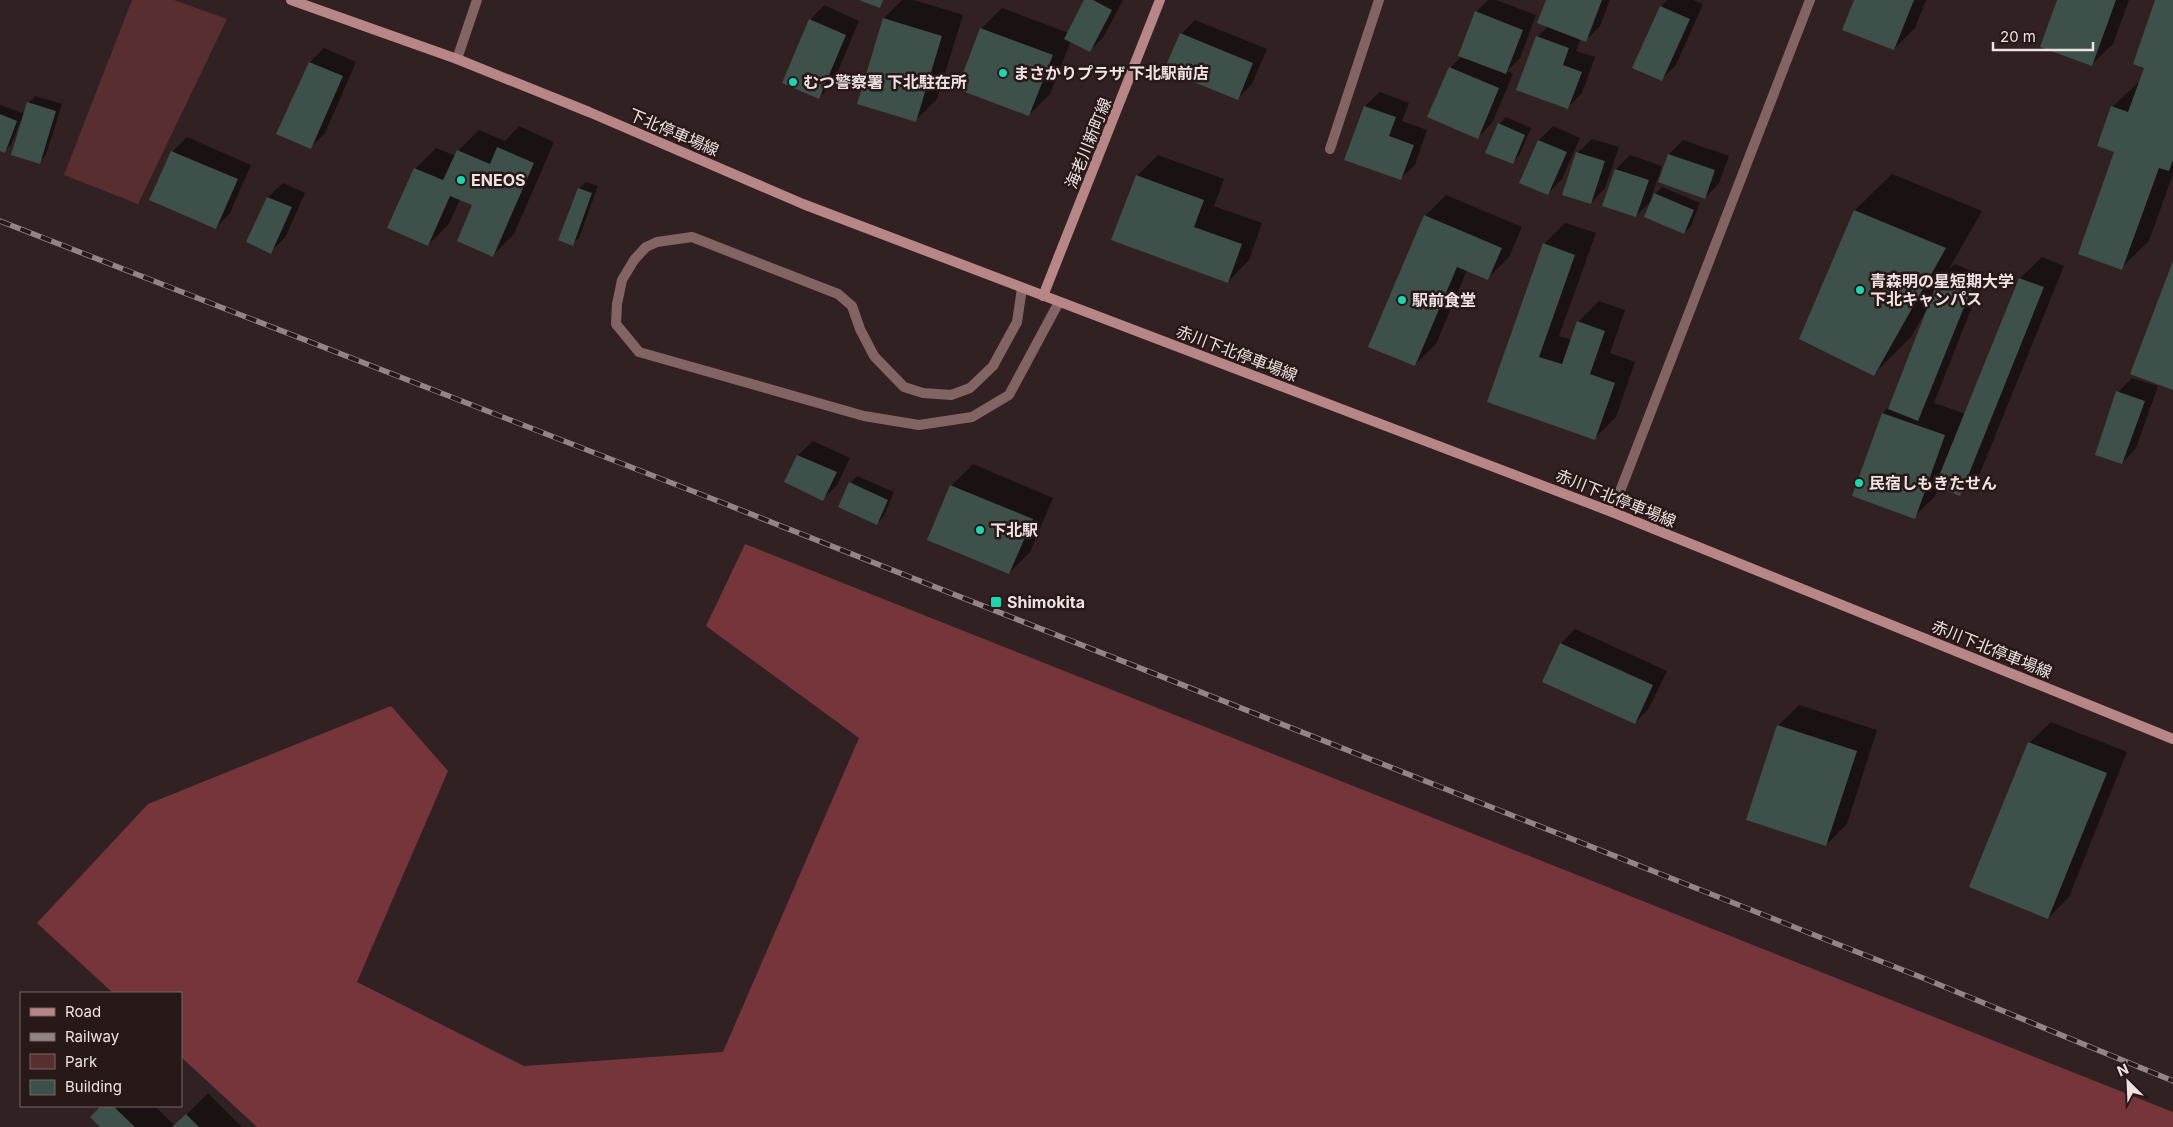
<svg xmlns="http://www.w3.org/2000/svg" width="2173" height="1127" font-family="Inter,'Noto Sans JP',sans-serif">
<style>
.green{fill:#592e30}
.forest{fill:#75353a}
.shadow{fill:#0007}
.building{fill:#3d504a}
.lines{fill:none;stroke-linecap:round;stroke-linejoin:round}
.minor{stroke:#836464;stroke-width:10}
.secondary{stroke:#b88687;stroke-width:10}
.rail-casing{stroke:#938485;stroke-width:5.5}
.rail{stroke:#281818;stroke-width:4;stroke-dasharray:11;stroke-linecap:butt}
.poi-dot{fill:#1dd5b1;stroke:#281818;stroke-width:2}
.labels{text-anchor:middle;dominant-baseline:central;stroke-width:5;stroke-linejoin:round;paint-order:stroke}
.poi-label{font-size:16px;font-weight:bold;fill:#eee2e2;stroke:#281818;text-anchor:start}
.street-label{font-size:16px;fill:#eee2e2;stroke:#281818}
</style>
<rect width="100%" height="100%" fill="#322122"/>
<path class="green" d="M 132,0 L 174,0 L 227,19 L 138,204 L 64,175 Z"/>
<path class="forest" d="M 745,544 L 2173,1112 L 2173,1127 L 257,1127 L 181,1057 L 181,993 L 113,993 L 37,923 L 148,804 L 391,706 L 448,771 L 357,982 L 524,1066 L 723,1052 L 859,738 L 706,626 Z"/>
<path class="shadow" d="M 902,0 L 914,0 L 963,15 L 937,99 L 916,120 L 858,103 L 884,18 Z
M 1085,0 L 1123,0 L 1104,36 L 1090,51 L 1071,41 L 1050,94 L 1029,115 L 981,29 L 1002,8 L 1069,33 Z
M 1488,0 L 1496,0 L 1536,15 L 1520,58 L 1507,71 L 1513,74 L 1492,123 L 1478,137 L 1450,68 L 1462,56 L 1476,12 Z
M 1547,0 L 1610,0 L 1600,26 L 1586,40 L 1581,38 L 1576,51 L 1595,57 L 1582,93 L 1567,108 L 1537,37 L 1548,26 Z
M 1667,0 L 1693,0 L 1703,4 L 1676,65 L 1662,79 L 1661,7 Z
M 1855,0 L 1926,0 L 1915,28 L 1894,49 Z
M 2059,0 L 2129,0 L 2113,44 L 2091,65 Z
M 2157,0 L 2173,0 L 2173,174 L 2149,241 L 2121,268 L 2112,107 L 2141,80 L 2146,67 Z
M 824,5 L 859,21 L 833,83 L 819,98 L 810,20 Z
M 1195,20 L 1267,49 L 1252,84 L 1238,98 L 1181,34 Z
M 324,48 L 356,62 L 325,133 L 310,148 L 310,62 Z
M 1380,92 L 1409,103 L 1402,121 L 1427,130 L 1415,165 L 1400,179 L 1365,106 Z
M 35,96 L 62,104 L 46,155 L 39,162 L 21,120 L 11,145 L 4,152 L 0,150 L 0,105 L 25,114 L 28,103 Z
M 1506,117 L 1531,128 L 1519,156 L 1512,163 L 1499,124 Z
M 519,126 L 554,142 L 514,234 L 493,255 L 474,205 L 460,199 L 449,224 L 428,245 L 415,169 L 436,148 L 456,156 L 458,151 L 479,130 L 505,141 Z
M 1553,126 L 1580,138 L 1562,179 L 1548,193 L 1539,140 Z
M 187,137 L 251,165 L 230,213 L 216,228 L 172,152 Z
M 1592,139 L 1619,147 L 1605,188 L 1591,203 L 1577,153 Z
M 1683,140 L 1729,156 L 1719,183 L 1705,198 L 1659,182 L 1669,154 Z
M 1158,155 L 1224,179 L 1214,206 L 1262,223 L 1249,260 L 1228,282 L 1137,176 Z
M 1630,155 L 1662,166 L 1651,198 L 1662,187 L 1700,203 L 1691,226 L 1684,233 L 1653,199 L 1636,216 L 1616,169 Z
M 1892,174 L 1982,211 L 1949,269 L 1955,264 L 1984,276 L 1934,403 L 1966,414 L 2020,278 L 2042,257 L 2064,266 L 1980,473 L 1959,494 L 1939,486 L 1935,496 L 1914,517 L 1853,495 L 1883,413 L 1890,406 L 1928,310 L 1927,309 L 1911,337 L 1874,374 L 1855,210 Z
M 586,182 L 598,186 L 579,238 L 572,244 L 579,189 Z
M 283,183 L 305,193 L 285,238 L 270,252 L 248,241 L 268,197 Z
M 1446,195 L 1522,227 L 1509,257 L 1488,278 L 1467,270 L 1436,344 L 1415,365 L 1425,216 Z
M 1565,223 L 1596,233 L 1559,336 L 1572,340 L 1578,322 L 1599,301 L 1625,310 L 1610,353 L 1635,362 L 1616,417 L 1595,438 L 1489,401 L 1544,244 Z
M 2132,378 L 2158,386 L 2136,448 L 2122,463 L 2118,392 Z
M 813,441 L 850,458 L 837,485 L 823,499 L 786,482 L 798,455 Z
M 973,464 L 1053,498 L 1030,552 L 1009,573 L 929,540 L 952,485 Z
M 857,476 L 894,492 L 884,516 L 877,523 L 840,507 L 851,483 Z
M 1575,629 L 1667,671 L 1649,708 L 1635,723 L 1544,681 L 1561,643 Z
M 1799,705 L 1877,730 L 1847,824 L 1826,845 L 1778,726 Z
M 2051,722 L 2127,752 L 2069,897 L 2048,918 L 2029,743 Z
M 208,1093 L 242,1127 L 102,1127 L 92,1117 L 103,1106 L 155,1106 L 175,1126 Z"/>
<path class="building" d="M 859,0 L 883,0 L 880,8 Z
M 1084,0 L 1093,0 L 1112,10 L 1090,52 L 1064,39 Z
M 1546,0 L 1602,0 L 1586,42 L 1537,23 Z
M 1854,0 L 1914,0 L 1894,50 L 1842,30 Z
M 2057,0 L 2116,0 L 2092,66 L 2040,47 Z
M 2155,0 L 2173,0 L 2173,160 L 2169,171 L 2159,168 L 2122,270 L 2078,254 L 2114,152 L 2097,146 L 2111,106 L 2128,112 L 2144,68 L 2133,64 Z
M 1660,6 L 1690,19 L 1662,81 L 1632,68 Z
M 1475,11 L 1523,30 L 1506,74 L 1458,56 Z
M 883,18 L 942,36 L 916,122 L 857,104 Z
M 809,19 L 846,35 L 819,99 L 782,83 Z
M 980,28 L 1053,55 L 1029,116 L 957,89 Z
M 1180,33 L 1253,63 L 1238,100 L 1164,70 Z
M 1536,36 L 1569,48 L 1563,65 L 1582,72 L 1568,109 L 1516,90 Z
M 309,62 L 343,76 L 311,149 L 276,134 Z
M 1449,67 L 1499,88 L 1478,139 L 1427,117 Z
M 27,102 L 56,111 L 40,164 L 11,155 Z
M 1364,106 L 1396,117 L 1389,136 L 1414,145 L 1401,180 L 1344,160 Z
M 0,114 L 17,121 L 5,153 L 0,151 Z
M 1498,123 L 1525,135 L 1513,164 L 1485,153 Z
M 1538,140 L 1567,152 L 1548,195 L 1519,183 Z
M 497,147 L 534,163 L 493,257 L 457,241 L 472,205 L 450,196 L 428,246 L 387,228 L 414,168 L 443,180 L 457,150 L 490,164 Z
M 171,151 L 238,179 L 216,229 L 149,200 Z
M 1576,152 L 1605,161 L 1591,204 L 1562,195 Z
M 1668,154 L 1715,170 L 1705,199 L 1658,182 Z
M 1615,169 L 1649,180 L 1636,217 L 1602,206 Z
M 1136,175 L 1204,200 L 1194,227 L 1242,244 L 1228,283 L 1111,240 Z
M 578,188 L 592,193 L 573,246 L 558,240 Z
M 1654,193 L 1694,210 L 1684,234 L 1644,217 Z
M 267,197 L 292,207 L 271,254 L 246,242 Z
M 1854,210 L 1946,248 L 1874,376 L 1799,339 Z
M 1424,215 L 1502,248 L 1488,280 L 1457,267 L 1415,366 L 1368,347 Z
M 1543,243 L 1575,255 L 1539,357 L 1562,364 L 1577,321 L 1605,331 L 1590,374 L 1615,383 L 1595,440 L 1487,402 Z
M 2173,261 L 2173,390 L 2130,374 Z
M 1939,278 L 1971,290 L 1918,421 L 1888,409 Z
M 2019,278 L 2044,287 L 1960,496 L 1935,486 Z
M 2116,391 L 2145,401 L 2122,464 L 2095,455 Z
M 1882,413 L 1945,435 L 1915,519 L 1852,496 Z
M 797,455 L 837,472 L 823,501 L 784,482 Z
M 849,482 L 888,500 L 877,525 L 838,507 Z
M 950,485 L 1033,519 L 1009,574 L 927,540 Z
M 1560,643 L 1653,685 L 1635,724 L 1542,682 Z
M 1777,725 L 1857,751 L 1826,846 L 1746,820 Z
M 2028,742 L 2107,773 L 2048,919 L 1969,887 Z
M 101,1106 L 113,1106 L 135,1127 L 100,1127 L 90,1117 Z
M 186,1114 L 199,1127 L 172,1127 Z"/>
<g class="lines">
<path class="minor" d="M 457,59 L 477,0
M 1330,149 L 1379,0
M 1022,288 L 1017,322 L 993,366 L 970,388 L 951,395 L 923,393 L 904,387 L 874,356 L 860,329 L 852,306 L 838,294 L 692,237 L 657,242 L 646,247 L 634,260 L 622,280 L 617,304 L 616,324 L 639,352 L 864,416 L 919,425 L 972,417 L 1009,395 L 1059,302
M 1612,512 L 1810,0"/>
<path class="secondary" d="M 291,0 L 457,59 L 589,112 L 803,204 L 1612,512 L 2173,739
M 1043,296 L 1160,0"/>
<g class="rail-casing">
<path id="rail" d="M 0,221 L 718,501 L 1923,978 L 2173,1081"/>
</g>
<use href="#rail" class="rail"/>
</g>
<g class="poi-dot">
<circle cx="1003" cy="73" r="5"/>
<circle cx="793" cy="82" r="5"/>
<circle cx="461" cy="180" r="5"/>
<circle cx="1860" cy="290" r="5"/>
<circle cx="1402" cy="300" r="5"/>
<circle cx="1859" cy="483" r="5"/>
<circle cx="980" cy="530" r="5"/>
<rect x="990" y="596" width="12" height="12" rx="2.5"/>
</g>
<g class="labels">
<g class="poi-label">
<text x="1013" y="73">まさかりプラザ 下北駅前店</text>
<text x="803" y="82">むつ警察署 下北駐在所</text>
<text x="471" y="180">ENEOS</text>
<text x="1870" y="281">青森明の星短期大学<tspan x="1870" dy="18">下北キャンパス</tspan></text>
<text x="1412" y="300">駅前食堂</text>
<text x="1869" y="483">民宿しもきたせん</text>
<text x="990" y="530">下北駅</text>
<text x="1007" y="602">Shimokita</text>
</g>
<g class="street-label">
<text transform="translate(674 132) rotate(23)">下北停車場線</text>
<text transform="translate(1088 143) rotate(-68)">海老川新町線</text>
<text transform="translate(1237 353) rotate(21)">赤川下北停車場線</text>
<text transform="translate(1616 498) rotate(22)">赤川下北停車場線</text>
<text transform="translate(1992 649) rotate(22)">赤川下北停車場線</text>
</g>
</g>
<rect x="20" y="992" width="162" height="115" fill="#281818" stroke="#776969"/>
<rect x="30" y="1008" width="25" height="8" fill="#b88687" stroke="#776969"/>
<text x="65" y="1017" font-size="15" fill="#eee2e2">Road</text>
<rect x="30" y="1033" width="25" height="8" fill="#938485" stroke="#776969"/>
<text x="65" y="1042" font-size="15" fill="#eee2e2">Railway</text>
<rect x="30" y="1054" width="25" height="15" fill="#592e30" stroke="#776969"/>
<text x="65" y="1067" font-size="15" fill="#eee2e2">Park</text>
<rect x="30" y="1080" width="25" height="15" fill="#3d504a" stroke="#776969"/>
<text x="65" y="1092" font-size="15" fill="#eee2e2">Building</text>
<g transform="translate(2128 1082) rotate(336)" stroke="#281818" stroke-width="4" paint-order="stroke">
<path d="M0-4L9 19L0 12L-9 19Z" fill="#eee2e2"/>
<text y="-8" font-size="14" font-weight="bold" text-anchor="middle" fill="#eee2e2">N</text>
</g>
<path d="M1993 42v8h100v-8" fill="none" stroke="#eee2e2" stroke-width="2.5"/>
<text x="2000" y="42" font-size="15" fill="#eee2e2" stroke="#281818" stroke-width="4" paint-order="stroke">20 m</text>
</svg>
